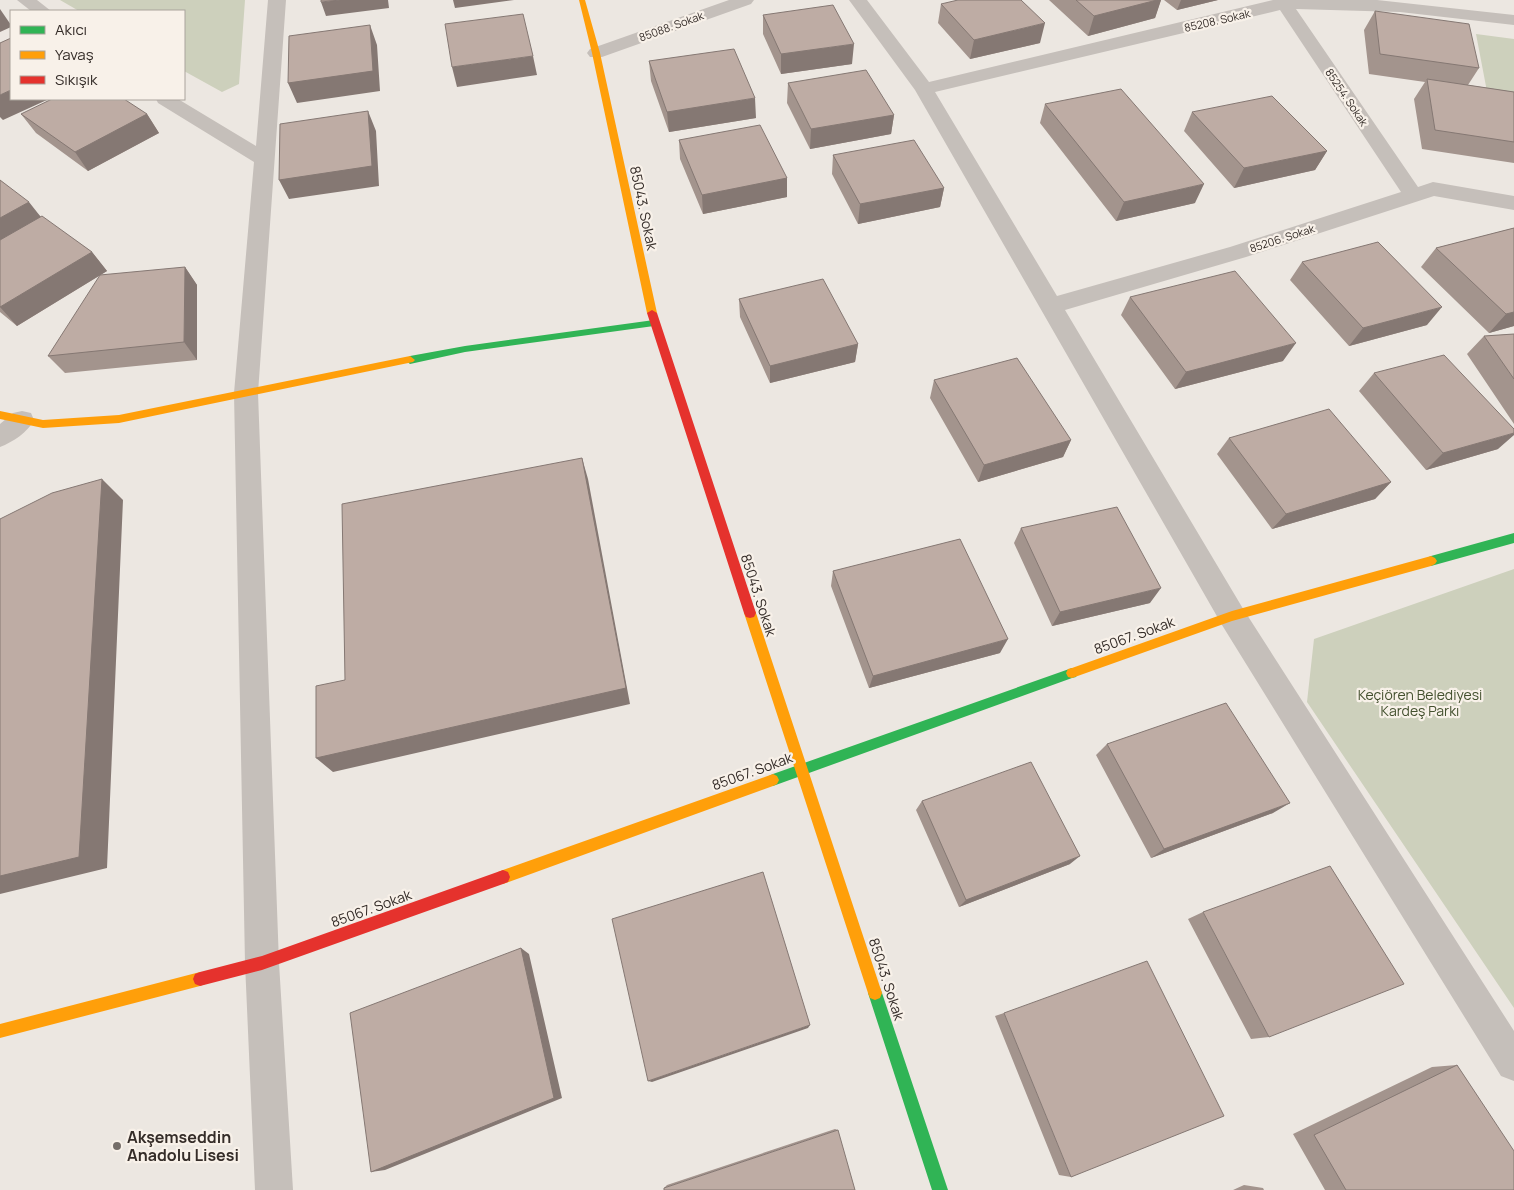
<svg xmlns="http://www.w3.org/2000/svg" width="1514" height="1190" font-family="Manrope,sans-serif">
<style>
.green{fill:#cdd0bc}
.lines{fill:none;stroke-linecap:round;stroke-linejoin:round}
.street{fill:#c5bfba;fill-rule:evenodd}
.fast{fill:#30b455;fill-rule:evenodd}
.slow{fill:#ff9f0a;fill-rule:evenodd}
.jam{fill:#e5322d;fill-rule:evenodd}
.wall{fill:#a3948d}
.shaded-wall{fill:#857873}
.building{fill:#beaca4;stroke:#857873}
.poi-dot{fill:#756e69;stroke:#f8f1e9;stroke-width:2}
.labels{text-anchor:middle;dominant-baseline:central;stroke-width:4.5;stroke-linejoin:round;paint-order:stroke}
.far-street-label{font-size:11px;fill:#352d29;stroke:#f8f1e9}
.street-label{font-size:14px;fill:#352d29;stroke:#f8f1e9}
.park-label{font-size:14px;fill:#44512f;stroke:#f8f1e9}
.near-poi-label{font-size:16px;font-weight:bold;fill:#352d29;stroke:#f8f1e9;text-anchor:start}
</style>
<rect width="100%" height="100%" fill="#ece7e1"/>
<path class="green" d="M 60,0 L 245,0 L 239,84 L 222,92 L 184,71 L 184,11 L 79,11 Z
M 1476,34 L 1514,39 L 1514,106 L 1489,102 Z
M 1514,569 L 1514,1008 L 1307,702 L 1314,639 Z"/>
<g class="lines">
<path class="street" d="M 17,0 L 37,0 L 51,11 L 31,11 Z
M 268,0 L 286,0 L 258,393 L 279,963 L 293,1190 L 255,1190 L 245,963 L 234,393 L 254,162 L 158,103 L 156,99 L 178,99 L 256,146 Z
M 729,0 L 754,0 L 751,4 L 602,57 L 590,57 L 587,53 L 590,49 Z
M 849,0 L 867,0 L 929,82 L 1273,0 L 1377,0 L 1514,15 L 1514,25 L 1400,12 L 1296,9 L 1418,187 L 1433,182 L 1514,196 L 1514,210 L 1434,196 L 1246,257 L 1065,310 L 1242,607 L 1514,1031 L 1514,1081 L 1501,1076 L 1222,625 L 915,90 ZM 1280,10 L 1401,192 L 1230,247 L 1057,296 L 935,92 Z
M 22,411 L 31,413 L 34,420 C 28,432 13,442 0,447 L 0,424 L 13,413 Z"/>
<path class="fast" d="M 654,320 L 659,323 L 654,326 L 465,352 L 410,364 L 405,360 L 410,356 L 465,346 Z
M 1514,533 L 1514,543 L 1431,566 L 1427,564 L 1425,561 L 1427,558 L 1431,556 Z
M 1072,668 L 1076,669 L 1078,673 L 1076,677 L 1072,678 L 773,786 L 769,784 L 767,780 L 769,776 L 773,774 Z
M 875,986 L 880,988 L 882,993 L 948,1190 L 932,1190 L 868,993 L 870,988 Z"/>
<path class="slow" d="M 579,0 L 585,0 L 600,53 L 657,313 L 652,316 L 647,313 L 592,53 Z
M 410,356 L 415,360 L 413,362 L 119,423 L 43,428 L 0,419 L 0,411 L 43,420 L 119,415 Z
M 1431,556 L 1435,558 L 1437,561 L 1435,564 L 1431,566 L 1232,621 L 1072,678 L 1068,677 L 1066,673 L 1068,669 L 1072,668 L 1232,611 Z
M 750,608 L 754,609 L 756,613 L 882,993 L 880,998 L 875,1000 L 870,998 L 868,993 L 744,613 L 746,609 Z
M 773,774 L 777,776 L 779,780 L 777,784 L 773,786 L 503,884 L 498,882 L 496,877 L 498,872 L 503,870 Z
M 200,972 L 205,974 L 207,979 L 205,984 L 200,986 L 0,1038 L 0,1024 Z"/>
<path class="jam" d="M 652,310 L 657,313 L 756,613 L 754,617 L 750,618 L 746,617 L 744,613 L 647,313 Z
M 503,870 L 508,872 L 510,877 L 508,882 L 503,884 L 262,970 L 200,986 L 195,984 L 193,979 L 195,974 L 200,972 L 262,956 Z"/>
</g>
<path class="wall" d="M 1049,0 L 1161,0 L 1155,18 L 1088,36 Z
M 1164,0 L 1218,0 L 1177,10 Z
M 941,4 L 1040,43 L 970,59 L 938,23 Z
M 1375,11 L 1479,68 L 1468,85 L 1514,92 L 1514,163 L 1422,149 L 1414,99 L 1425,82 L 1369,74 L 1364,30 Z
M 763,15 L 852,64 L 781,74 L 763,34 Z
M 649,61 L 756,118 L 669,132 L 651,81 Z
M 788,83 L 894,115 L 891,134 L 810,149 L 787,103 Z
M 1045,104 L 1195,203 L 1116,221 L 1040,123 Z
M 1192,112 L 1327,151 L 1315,170 L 1234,188 L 1184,131 Z
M 21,114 L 147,114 L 159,133 L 88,171 L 36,133 Z
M 679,140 L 787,178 L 787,197 L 703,214 L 680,159 Z
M 833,155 L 944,188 L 940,207 L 858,224 L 832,174 Z
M 0,180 L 41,217 L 92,252 L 107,271 L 17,326 L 0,312 Z
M 1514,228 L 1514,326 L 1489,333 L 1421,267 L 1436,248 Z
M 1302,262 L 1427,325 L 1349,346 L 1290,280 Z
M 185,267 L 197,285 L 197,360 L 65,373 L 48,356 Z
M 1130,297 L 1283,361 L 1175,389 L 1121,315 Z
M 739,299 L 858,344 L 855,362 L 770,383 L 740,317 Z
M 1514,334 L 1514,424 L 1467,354 L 1484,336 Z
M 1374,373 L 1498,449 L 1426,470 L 1359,391 Z
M 934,380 L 1071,440 L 1063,457 L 978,482 L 930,398 Z
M 1229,438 L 1391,482 L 1375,499 L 1272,529 L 1217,454 Z
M 1021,528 L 1150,603 L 1052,626 L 1014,543 Z
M 833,571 L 1000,653 L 869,688 L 831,586 Z
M 1107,744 L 1273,813 L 1151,858 L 1096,755 Z
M 922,801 L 1070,864 L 959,907 L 916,810 Z
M 1203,912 L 1269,1037 L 1251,1039 L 1188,919 Z
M 1004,1013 L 1071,1177 L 1059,1175 L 995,1016 Z
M 1457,1065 L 1514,1190 L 1325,1190 L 1293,1134 L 1432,1067 Z
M 835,1129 L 838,1130 L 664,1188 L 667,1185 Z
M 1244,1185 L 1263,1188 L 1264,1190 L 1233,1190 Z"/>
<path class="shaded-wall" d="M 340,0 L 388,0 L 389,8 L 326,16 L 321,2 Z
M 453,0 L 514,0 L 455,8 Z
M 1157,0 L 1161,0 L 1155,18 L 1088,36 L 1094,16 Z
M 1181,0 L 1218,0 L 1177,10 Z
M 0,9 L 11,25 L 11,27 L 0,32 Z
M 1045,23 L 1040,43 L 970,59 L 974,40 Z
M 370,25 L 377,45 L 380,91 L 297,103 L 288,83 Z
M 854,44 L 852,64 L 781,74 L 781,54 Z
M 533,56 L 537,75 L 457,87 L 452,67 Z
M 11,90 L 11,99 L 49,99 L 3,120 L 0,117 L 0,95 Z
M 755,98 L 756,118 L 669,132 L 667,112 Z
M 368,111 L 376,131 L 379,186 L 289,199 L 279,180 Z
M 147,114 L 159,133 L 88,171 L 75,152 Z
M 894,115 L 891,134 L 810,149 L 811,129 Z
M 1327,151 L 1315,170 L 1234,188 L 1244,168 Z
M 787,178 L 787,197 L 703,214 L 702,195 Z
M 1204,184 L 1195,203 L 1116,221 L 1124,202 Z
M 944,188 L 940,207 L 858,224 L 860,204 Z
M 29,202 L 44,221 L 0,246 L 0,218 Z
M 92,252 L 107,271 L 17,326 L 0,307 Z
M 185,267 L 197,285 L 197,360 L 184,342 Z
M 1442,307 L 1427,325 L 1349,346 L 1363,328 Z
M 1514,312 L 1514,326 L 1489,333 L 1506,314 Z
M 1296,343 L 1283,361 L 1175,389 L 1186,372 Z
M 858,344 L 855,362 L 770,383 L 770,366 Z
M 1514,433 L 1514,435 L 1498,449 L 1426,470 L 1443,453 Z
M 1071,440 L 1063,457 L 978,482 L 984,465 Z
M 582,458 L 588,479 L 630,704 L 333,772 L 316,758 Z
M 102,479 L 123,500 L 107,868 L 0,894 L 0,876 Z
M 1391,482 L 1375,499 L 1272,529 L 1286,514 Z
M 1161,588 L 1150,603 L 1052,626 L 1060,612 Z
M 1008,639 L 1000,653 L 869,688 L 873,676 Z
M 1290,803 L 1273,813 L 1151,858 L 1164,849 Z
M 1080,856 L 1070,864 L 959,907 L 966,900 Z
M 521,948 L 529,954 L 562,1098 L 385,1170 L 371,1172 Z
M 810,1025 L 808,1028 L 652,1082 L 648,1081 Z"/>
<path class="building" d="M 321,0 L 340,0 L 321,2 Z
M 958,0 L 1021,0 L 1045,23 L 974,40 L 941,4 Z
M 1076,0 L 1157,0 L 1094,16 Z
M 833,5 L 854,44 L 781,54 L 763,15 Z
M 1375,11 L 1469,24 L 1479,68 L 1380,54 Z
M 523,14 L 533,56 L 452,67 L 445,24 Z
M 370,25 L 373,71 L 288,83 L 289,36 Z
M 11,38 L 11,90 L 0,95 L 0,43 Z
M 734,49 L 755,98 L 667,112 L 649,61 Z
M 866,70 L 894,115 L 811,129 L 788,83 Z
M 1427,79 L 1514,92 L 1514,142 L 1435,130 Z
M 1121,89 L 1204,184 L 1124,202 L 1045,104 Z
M 1272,96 L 1327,151 L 1244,168 L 1192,112 Z
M 52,99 L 124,99 L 147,114 L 75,152 L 21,114 Z
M 368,111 L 372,166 L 279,180 L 280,124 Z
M 760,125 L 787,178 L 702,195 L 679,140 Z
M 914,140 L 944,188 L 860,204 L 833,155 Z
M 0,180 L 29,202 L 0,218 Z
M 42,216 L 92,252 L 0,307 L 0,240 Z
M 1514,228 L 1514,312 L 1506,314 L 1436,248 Z
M 1378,242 L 1442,307 L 1363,328 L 1302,262 Z
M 185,267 L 184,342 L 48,356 L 100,275 Z
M 1235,271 L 1296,343 L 1186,372 L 1130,297 Z
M 823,279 L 858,344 L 770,366 L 739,299 Z
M 1514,334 L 1514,379 L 1484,336 Z
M 1444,355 L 1514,429 L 1514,433 L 1443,453 L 1374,373 Z
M 1017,358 L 1071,440 L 984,465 L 934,380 Z
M 1329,409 L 1391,482 L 1286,514 L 1229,438 Z
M 582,458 L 626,688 L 316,758 L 316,686 L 345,680 L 342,504 Z
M 102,479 L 79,857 L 0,876 L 0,519 L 52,493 Z
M 1117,507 L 1161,588 L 1060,612 L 1021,528 Z
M 960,539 L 1008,639 L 873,676 L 833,571 Z
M 1226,703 L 1290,803 L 1164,849 L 1107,744 Z
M 1031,762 L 1080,856 L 966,900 L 922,801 Z
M 1330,866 L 1404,984 L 1269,1037 L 1203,912 Z
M 763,872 L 810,1025 L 648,1081 L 612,919 Z
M 521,948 L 554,1098 L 371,1172 L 350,1013 Z
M 1147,961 L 1224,1116 L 1071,1177 L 1004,1013 Z
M 1457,1065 L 1514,1151 L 1514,1190 L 1346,1190 L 1314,1135 Z
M 838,1130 L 855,1190 L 664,1190 L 664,1188 Z"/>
<circle class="poi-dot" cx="117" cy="1146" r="5"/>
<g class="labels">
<g class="far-street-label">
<text transform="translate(1217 20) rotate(-13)">85208. Sokak</text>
<text transform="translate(671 26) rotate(-20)">85088. Sokak</text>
<text transform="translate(1347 97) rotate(56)">85254. Sokak</text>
<text transform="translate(1282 238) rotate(-18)">85206. Sokak</text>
</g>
<g class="street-label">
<text transform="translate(644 208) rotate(78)">85043. Sokak</text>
<text transform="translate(759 595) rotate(72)">85043. Sokak</text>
<text transform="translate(1134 635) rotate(-20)">85067. Sokak</text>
<text transform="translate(752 771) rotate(-20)">85067. Sokak</text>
<text transform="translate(371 908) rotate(-20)">85067. Sokak</text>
<text transform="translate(887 979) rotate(72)">85043. Sokak</text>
</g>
<g class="park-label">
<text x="1420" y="694">Keçiören Belediyesi<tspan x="1420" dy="16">Kardeş Parkı</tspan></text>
</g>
<g class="near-poi-label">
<text x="127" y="1137">Akşemseddin<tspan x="127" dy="18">Anadolu Lisesi</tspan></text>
</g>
</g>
<rect x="10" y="10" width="175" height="90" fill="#f8f1e9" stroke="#aaa39c"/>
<rect x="20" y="26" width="25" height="8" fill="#30b455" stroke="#aaa39c"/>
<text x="55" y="35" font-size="15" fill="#352d29">Akıcı</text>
<rect x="20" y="51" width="25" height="8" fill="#ff9f0a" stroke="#aaa39c"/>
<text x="55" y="60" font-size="15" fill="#352d29">Yavaş</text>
<rect x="20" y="76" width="25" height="8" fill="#e5322d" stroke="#aaa39c"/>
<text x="55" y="85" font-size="15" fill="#352d29">Sıkışık</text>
</svg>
